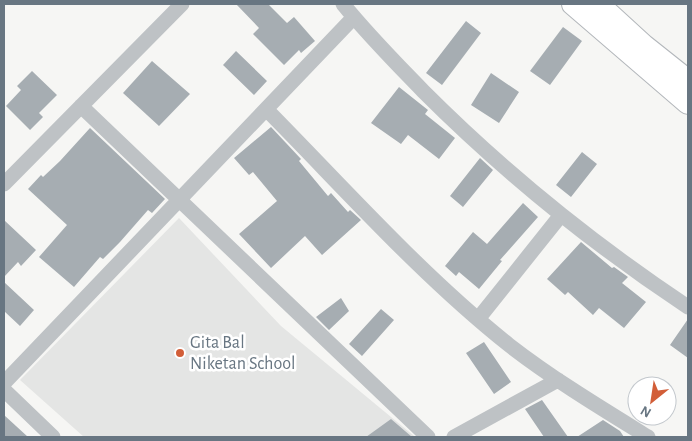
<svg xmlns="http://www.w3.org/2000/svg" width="692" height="441" font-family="'Alegreya Sans',sans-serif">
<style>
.built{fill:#e4e5e4}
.building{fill:#a6adb2}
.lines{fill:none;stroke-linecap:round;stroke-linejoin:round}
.secondary-casing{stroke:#b3b7bb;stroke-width:24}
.street{stroke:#bec2c5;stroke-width:15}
.secondary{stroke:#fff;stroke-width:22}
.poi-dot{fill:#d25e38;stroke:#fff;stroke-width:2}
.labels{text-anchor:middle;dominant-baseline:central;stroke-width:5;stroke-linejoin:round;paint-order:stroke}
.poi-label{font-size:18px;fill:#687682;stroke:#fff;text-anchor:start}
</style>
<rect width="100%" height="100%" fill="#f6f6f4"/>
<path class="built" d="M 179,218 L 281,326 L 414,436 L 84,437 L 20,380 Z"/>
<path class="building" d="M 236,4 L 268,4 L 287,23 L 294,17 L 315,41 L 301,53 L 299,50 L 284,65 L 253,34 L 259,28 Z
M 466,21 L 481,33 L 442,85 L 426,73 Z
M 563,27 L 582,41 L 550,85 L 530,71 Z
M 236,51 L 267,81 L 254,95 L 223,65 Z
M 152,61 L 190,94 L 159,126 L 123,93 Z
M 32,71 L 57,95 L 39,113 L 43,117 L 30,130 L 6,106 L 21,90 L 17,86 Z
M 491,73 L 519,92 L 499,123 L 471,105 Z
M 399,87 L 428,110 L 425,114 L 455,138 L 439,159 L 408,135 L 401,144 L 371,123 Z
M 271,127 L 301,159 L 299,161 L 328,196 L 331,193 L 348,212 L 350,210 L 361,220 L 322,255 L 305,236 L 271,268 L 239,234 L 277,201 L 253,172 L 249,175 L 234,158 Z
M 90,128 L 165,199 L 152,213 L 148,210 L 120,242 L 103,259 L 100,257 L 74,287 L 39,257 L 67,225 L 28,189 L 41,175 L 43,177 L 60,161 Z
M 582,152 L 597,164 L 571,197 L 556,185 Z
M 480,158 L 493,170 L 463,207 L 450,196 Z
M 523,203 L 538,217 L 500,260 L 502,261 L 479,289 L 459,272 L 456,276 L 445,266 L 473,232 L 487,244 Z
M 4,220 L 36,250 L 21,266 L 18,262 L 4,277 Z
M 581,242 L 612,268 L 614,267 L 628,277 L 622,283 L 646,302 L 624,328 L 599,308 L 593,315 L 568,292 L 565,295 L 547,279 Z
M 4,282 L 34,310 L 20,326 L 4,311 Z
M 341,298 L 349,311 L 329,330 L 316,317 Z
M 381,309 L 394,320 L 362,356 L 349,344 Z
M 688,319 L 688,358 L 670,345 Z
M 484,342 L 511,382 L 494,394 L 466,353 Z
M 542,400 L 568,437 L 544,437 L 525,409 Z
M 4,415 L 28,437 L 4,437 Z
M 391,419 L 412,437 L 366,437 Z
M 603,420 L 620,431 L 624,437 L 577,437 Z"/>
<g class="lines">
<g class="secondary-casing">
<path id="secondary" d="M 573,4 L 688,103
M 598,4 L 644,46 L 688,81"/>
</g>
<path class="street" d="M 343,4 C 368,35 396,63 423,91 C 504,172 593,244 688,307
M 81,106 L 428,437
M 267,110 C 346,190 421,275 509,345 C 553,379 601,408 648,437
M 4,184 L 182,4
M 478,319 L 561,215
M 4,383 L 354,17
M 4,390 L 53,437
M 454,437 L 558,380"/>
<use href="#secondary" class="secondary"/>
</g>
<circle class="poi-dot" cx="180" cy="353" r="5"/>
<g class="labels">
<g class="poi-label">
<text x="190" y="343">Gita Bal<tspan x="190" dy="21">Niketan School</tspan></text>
</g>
</g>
<rect width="692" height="441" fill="none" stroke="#687682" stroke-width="10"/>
<g transform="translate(652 401) rotate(210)"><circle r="24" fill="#ffffff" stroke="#c3c8cd"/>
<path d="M0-4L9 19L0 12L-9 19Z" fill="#d25e38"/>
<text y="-8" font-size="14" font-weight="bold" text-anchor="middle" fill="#687682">N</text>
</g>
</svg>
